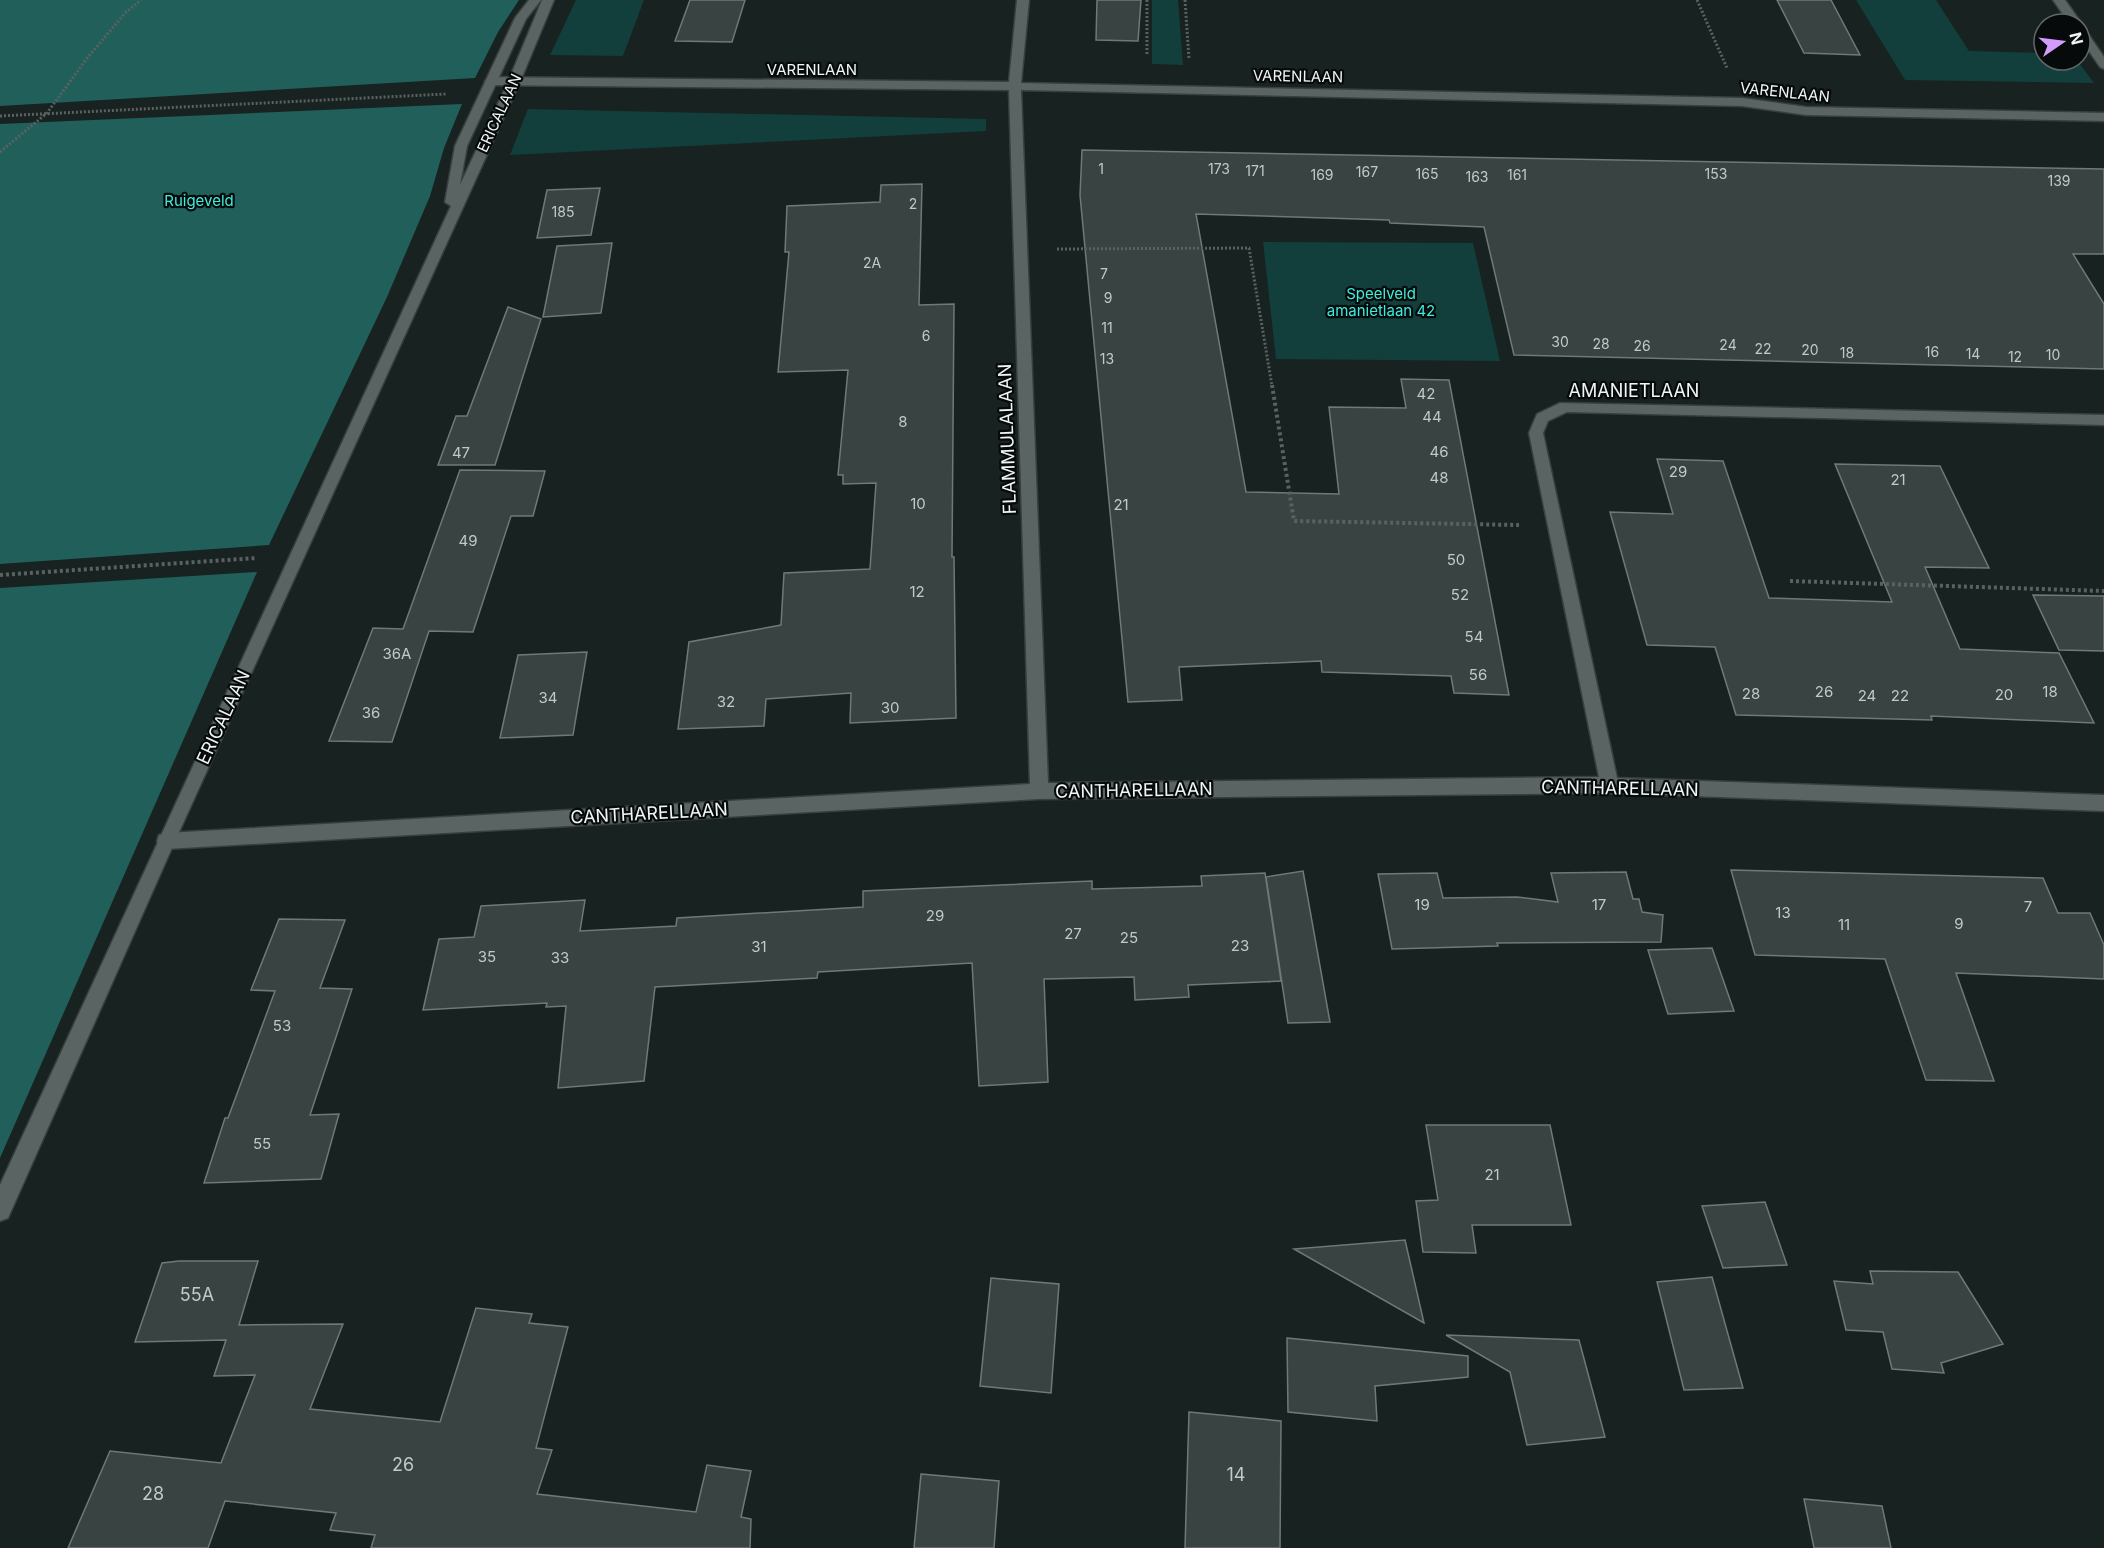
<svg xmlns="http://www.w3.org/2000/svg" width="2104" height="1548" font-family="Inter,sans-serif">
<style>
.green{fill:#123f3b}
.forest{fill:#21605a}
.building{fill:#394342;stroke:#6f7978;stroke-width:1.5}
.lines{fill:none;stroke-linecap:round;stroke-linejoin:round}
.street-casing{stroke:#383f3e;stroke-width:3}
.secondary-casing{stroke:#383f3e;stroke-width:3}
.path-far1{stroke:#5a6261;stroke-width:3;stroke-dasharray:2 2;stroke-linecap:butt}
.path{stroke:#5a6261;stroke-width:4;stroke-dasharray:3 3;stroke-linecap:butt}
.street{fill:#5a6463;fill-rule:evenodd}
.secondary{fill:#5a6463;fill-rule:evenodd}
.labels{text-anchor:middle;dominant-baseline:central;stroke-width:4.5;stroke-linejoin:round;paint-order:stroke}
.far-number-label{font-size:14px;fill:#c2c9c8}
.far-street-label{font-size:15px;fill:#f0f6f5;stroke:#070a0a}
.far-park-label{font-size:15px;fill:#3fecdd;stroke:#070a0a}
.number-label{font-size:15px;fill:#c2c9c8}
.street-label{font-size:18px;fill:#f0f6f5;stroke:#070a0a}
.near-number-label{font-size:18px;fill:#c2c9c8}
</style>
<rect width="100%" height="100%" fill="#182220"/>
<path class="green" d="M 576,0 L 644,0 L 623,56 L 550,55 Z
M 1152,0 L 1178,0 L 1183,65 L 1152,64 Z
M 1856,0 L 1936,0 L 1969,51 L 2044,53 L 2044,60 L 2077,60 L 2094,83 L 1905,80 Z
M 528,109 L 986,119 L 986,131 L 510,155 Z
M 1263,242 L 1473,243 L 1500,361 L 1276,359 Z"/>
<path class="forest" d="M 0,0 L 519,0 L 498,32 L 475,78 L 0,106 Z
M 462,104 L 444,148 L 430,196 L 387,297 L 269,545 L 0,564 L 0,124 Z
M 257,572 L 0,1158 L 0,588 Z"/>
<path class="building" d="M 690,0 L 745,0 L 732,42 L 675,41 Z
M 1097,0 L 1141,0 L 1138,41 L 1096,40 Z
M 1777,0 L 1831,0 L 1860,55 L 1804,53 Z
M 1082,150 L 2104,169 L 2104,254 L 2073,254 L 2104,304 L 2104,369 L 1514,355 L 1484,227 L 1390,223 L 1389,220 L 1196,214 L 1246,492 L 1339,494 L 1329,407 L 1406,408 L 1401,379 L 1449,380 L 1509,695 L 1454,693 L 1451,676 L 1322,672 L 1321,661 L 1179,667 L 1182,700 L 1128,702 L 1080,195 Z
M 922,184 L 919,305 L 954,304 L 952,557 L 954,557 L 956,718 L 850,723 L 851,693 L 766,699 L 764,726 L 678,729 L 689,642 L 781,625 L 784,573 L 870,569 L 876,483 L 843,484 L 843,475 L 838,475 L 848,370 L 778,372 L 789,252 L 785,252 L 787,206 L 880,202 L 881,185 Z
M 600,188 L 591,235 L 537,238 L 547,190 Z
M 612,243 L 601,313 L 543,317 L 557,246 Z
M 508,307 L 541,319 L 495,465 L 438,465 L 456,416 L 467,416 Z
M 1657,459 L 1723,461 L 1769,598 L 1892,602 L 1835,464 L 1940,466 L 1989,568 L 1925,567 L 1960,649 L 2059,653 L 2094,723 L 1931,716 L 1932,720 L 1736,715 L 1715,647 L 1647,645 L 1610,512 L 1673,514 Z
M 460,470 L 545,471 L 533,516 L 511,516 L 473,632 L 429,631 L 392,742 L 329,741 L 373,628 L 403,629 Z
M 2033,595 L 2104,596 L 2104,651 L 2059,650 Z
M 587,652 L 573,735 L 500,738 L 518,655 Z
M 1731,870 L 2043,878 L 2058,913 L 2090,913 L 2104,945 L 2104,979 L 1956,973 L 1994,1081 L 1926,1080 L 1885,959 L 1755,955 Z
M 1303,871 L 1330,1022 L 1288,1023 L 1266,877 Z
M 1626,872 L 1633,899 L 1639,899 L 1642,912 L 1663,915 L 1661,942 L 1497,943 L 1498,946 L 1392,949 L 1378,874 L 1437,873 L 1443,898 L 1517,897 L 1558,902 L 1551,873 Z
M 1265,873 L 1281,981 L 1188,985 L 1189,997 L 1135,1000 L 1134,977 L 1044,979 L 1048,1082 L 979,1086 L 972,963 L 818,972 L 817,978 L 655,987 L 644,1081 L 558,1088 L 566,1006 L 546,1007 L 547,1003 L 423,1010 L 439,939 L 474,937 L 481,906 L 585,900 L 580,931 L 676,926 L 677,918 L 863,907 L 863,891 L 1092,881 L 1092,889 L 1202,886 L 1201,876 Z
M 279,919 L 345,920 L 320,988 L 352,989 L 310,1115 L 339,1114 L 321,1179 L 204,1183 L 225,1118 L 228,1118 L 275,991 L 251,990 Z
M 1712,948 L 1734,1011 L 1668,1014 L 1648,950 Z
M 1426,1125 L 1550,1125 L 1571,1225 L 1472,1225 L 1476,1253 L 1423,1252 L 1416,1201 L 1438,1200 Z
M 1765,1202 L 1787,1265 L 1723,1268 L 1702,1206 Z
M 1405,1240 L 1424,1323 L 1294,1249 Z
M 179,1261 L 258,1261 L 239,1325 L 343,1324 L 310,1409 L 440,1422 L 476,1308 L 532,1314 L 529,1323 L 568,1327 L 536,1448 L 552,1450 L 537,1494 L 696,1512 L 707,1465 L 751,1471 L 741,1517 L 751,1519 L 750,1548 L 371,1548 L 375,1535 L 330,1530 L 336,1513 L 225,1501 L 208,1548 L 68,1548 L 110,1451 L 221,1463 L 255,1375 L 214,1376 L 226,1340 L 135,1342 L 162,1263 Z
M 1870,1271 L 1958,1272 L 2003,1344 L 1941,1363 L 1944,1373 L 1892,1369 L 1883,1332 L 1846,1330 L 1834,1281 L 1873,1284 Z
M 1712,1277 L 1743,1388 L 1684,1390 L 1657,1282 Z
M 991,1278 L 1059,1284 L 1051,1393 L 980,1386 Z
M 1446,1335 L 1579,1340 L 1605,1437 L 1527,1445 L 1510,1372 Z
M 1287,1338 L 1468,1356 L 1468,1377 L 1375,1386 L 1377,1421 L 1288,1412 Z
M 1189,1412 L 1281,1421 L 1280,1548 L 1185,1548 Z
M 921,1474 L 999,1481 L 994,1548 L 914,1548 Z
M 1804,1499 L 1882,1506 L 1891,1548 L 1814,1548 Z"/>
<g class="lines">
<g class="street-casing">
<path id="street" d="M 1017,0 L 1029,0 L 1021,83 L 1742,98 L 1806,107 L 2104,113 L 2104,121 L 1806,115 L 1742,106 L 1021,90 L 1048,783 L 1599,777 L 1529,433 L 1537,414 L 1560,403 L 2104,415 L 2104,425 L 1567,412 L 1548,421 L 1543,433 L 1617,778 L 2104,795 L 2104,811 L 1610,793 L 1039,799 L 166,849 L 159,847 L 157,841 L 159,835 L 166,833 L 1030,784 L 1009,90 L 491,85 L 485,81 L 491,77 L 1009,82 Z
M 2053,0 L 2065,0 L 2082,24 L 2080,26 L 2080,24 L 2070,24 Z
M 2080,27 L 2084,28 L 2104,57 L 2104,69 L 2100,67 L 2080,38 Z"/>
</g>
<g class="secondary-casing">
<path id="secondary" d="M 529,0 L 541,0 L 526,19 L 467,146 L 460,185 L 508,82 L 542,0 L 554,0 L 520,82 L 175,841 L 8,1218 L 0,1221 L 0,1185 L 451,206 L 445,202 L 455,146 L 515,18 Z"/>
</g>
<path class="path-far1" d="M 1147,0 L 1147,56
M 1185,0 L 1189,59
M 1697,0 L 1727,68
M 0,116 L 446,94
M 0,152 L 47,113 L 88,57 L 126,12 L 141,0
M 1057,249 L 1249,248 L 1272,386"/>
<path class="path" d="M 1272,385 L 1294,521 L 1519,525
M 0,575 L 257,558
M 1790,581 L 2104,591"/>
<use href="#street" class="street"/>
<use href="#secondary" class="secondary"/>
</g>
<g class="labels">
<g class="far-number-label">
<text x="1101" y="168">1</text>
<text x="1219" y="168">173</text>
<text x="1255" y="170">171</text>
<text x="1367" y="171">167</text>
<text x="1427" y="173">165</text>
<text x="1716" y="173">153</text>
<text x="1322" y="174">169</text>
<text x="1517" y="174">161</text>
<text x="1477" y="176">163</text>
<text x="2059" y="180">139</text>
<text x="913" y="203">2</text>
<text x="563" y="211">185</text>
<text x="872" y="262">2A</text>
<text x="1104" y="273">7</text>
<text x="1108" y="297">9</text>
<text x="1107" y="327">11</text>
<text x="926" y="335">6</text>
<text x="1560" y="341">30</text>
<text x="1601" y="343">28</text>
<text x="1728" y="344">24</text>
<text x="1642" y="345">26</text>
<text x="1763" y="348">22</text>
<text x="1810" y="349">20</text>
<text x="1932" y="351">16</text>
<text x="1847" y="352">18</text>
<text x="1973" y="353">14</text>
<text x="2053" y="354">10</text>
<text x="2015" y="356">12</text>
<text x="1107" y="358">13</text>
</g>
<g class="far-street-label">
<text x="812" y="69">VARENLAAN</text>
<text transform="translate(1298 76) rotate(1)">VARENLAAN</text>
<text transform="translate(1785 92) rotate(6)">VARENLAAN</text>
<text transform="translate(499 113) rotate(-65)">ERICALAAN</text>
</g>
<g class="far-park-label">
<text x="199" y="200">Ruigeveld</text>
<text x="1381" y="293">Speelveld<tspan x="1381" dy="17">amanietlaan 42</tspan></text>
</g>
<g class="number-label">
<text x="1426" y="393">42</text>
<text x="1432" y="416">44</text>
<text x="903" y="421">8</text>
<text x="1439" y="451">46</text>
<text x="461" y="452">47</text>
<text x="1678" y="471">29</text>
<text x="1439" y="477">48</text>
<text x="1898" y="479">21</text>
<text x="918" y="503">10</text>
<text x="1121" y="504">21</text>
<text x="468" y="540">49</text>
<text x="1456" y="559">50</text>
<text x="917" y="591">12</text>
<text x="1460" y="594">52</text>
<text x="1474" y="636">54</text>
<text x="397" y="653">36A</text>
<text x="1478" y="674">56</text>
<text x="1824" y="691">26</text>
<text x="2050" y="691">18</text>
<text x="1751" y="693">28</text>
<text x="2004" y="694">20</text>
<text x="1867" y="695">24</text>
<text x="1900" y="695">22</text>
<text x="548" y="697">34</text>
<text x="726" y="701">32</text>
<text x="890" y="707">30</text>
<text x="371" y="712">36</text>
<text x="1422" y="904">19</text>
<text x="1599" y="904">17</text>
<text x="2028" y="906">7</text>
<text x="1783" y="912">13</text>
<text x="935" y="915">29</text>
<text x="1959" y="923">9</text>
<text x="1844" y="924">11</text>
<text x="1073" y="933">27</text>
<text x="1129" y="937">25</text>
<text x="1240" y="945">23</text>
<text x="759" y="946">31</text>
<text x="487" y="956">35</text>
<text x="560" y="957">33</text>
<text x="282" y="1025">53</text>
<text x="262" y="1143">55</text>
<text x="1492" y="1174">21</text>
</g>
<g class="street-label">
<text x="1634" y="390">AMANIETLAAN</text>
<text transform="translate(1007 439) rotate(-92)">FLAMMULALAAN</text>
<text transform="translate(223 717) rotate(-65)">ERICALAAN</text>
<text transform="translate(1620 788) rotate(1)">CANTHARELLAAN</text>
<text transform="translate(1134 790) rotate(-1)">CANTHARELLAAN</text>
<text transform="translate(649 813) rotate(-3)">CANTHARELLAAN</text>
</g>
<g class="near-number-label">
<text x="197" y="1294">55A</text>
<text x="403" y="1464">26</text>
<text x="1236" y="1474">14</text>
<text x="153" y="1493">28</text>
</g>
</g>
<g transform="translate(2062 42) rotate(76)"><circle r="28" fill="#070a0a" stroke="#646868" stroke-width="1.5"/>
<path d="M0-4.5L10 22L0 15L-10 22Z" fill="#d39cfc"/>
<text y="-9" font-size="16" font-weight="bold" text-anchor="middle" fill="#f0f6f5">N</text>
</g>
</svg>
